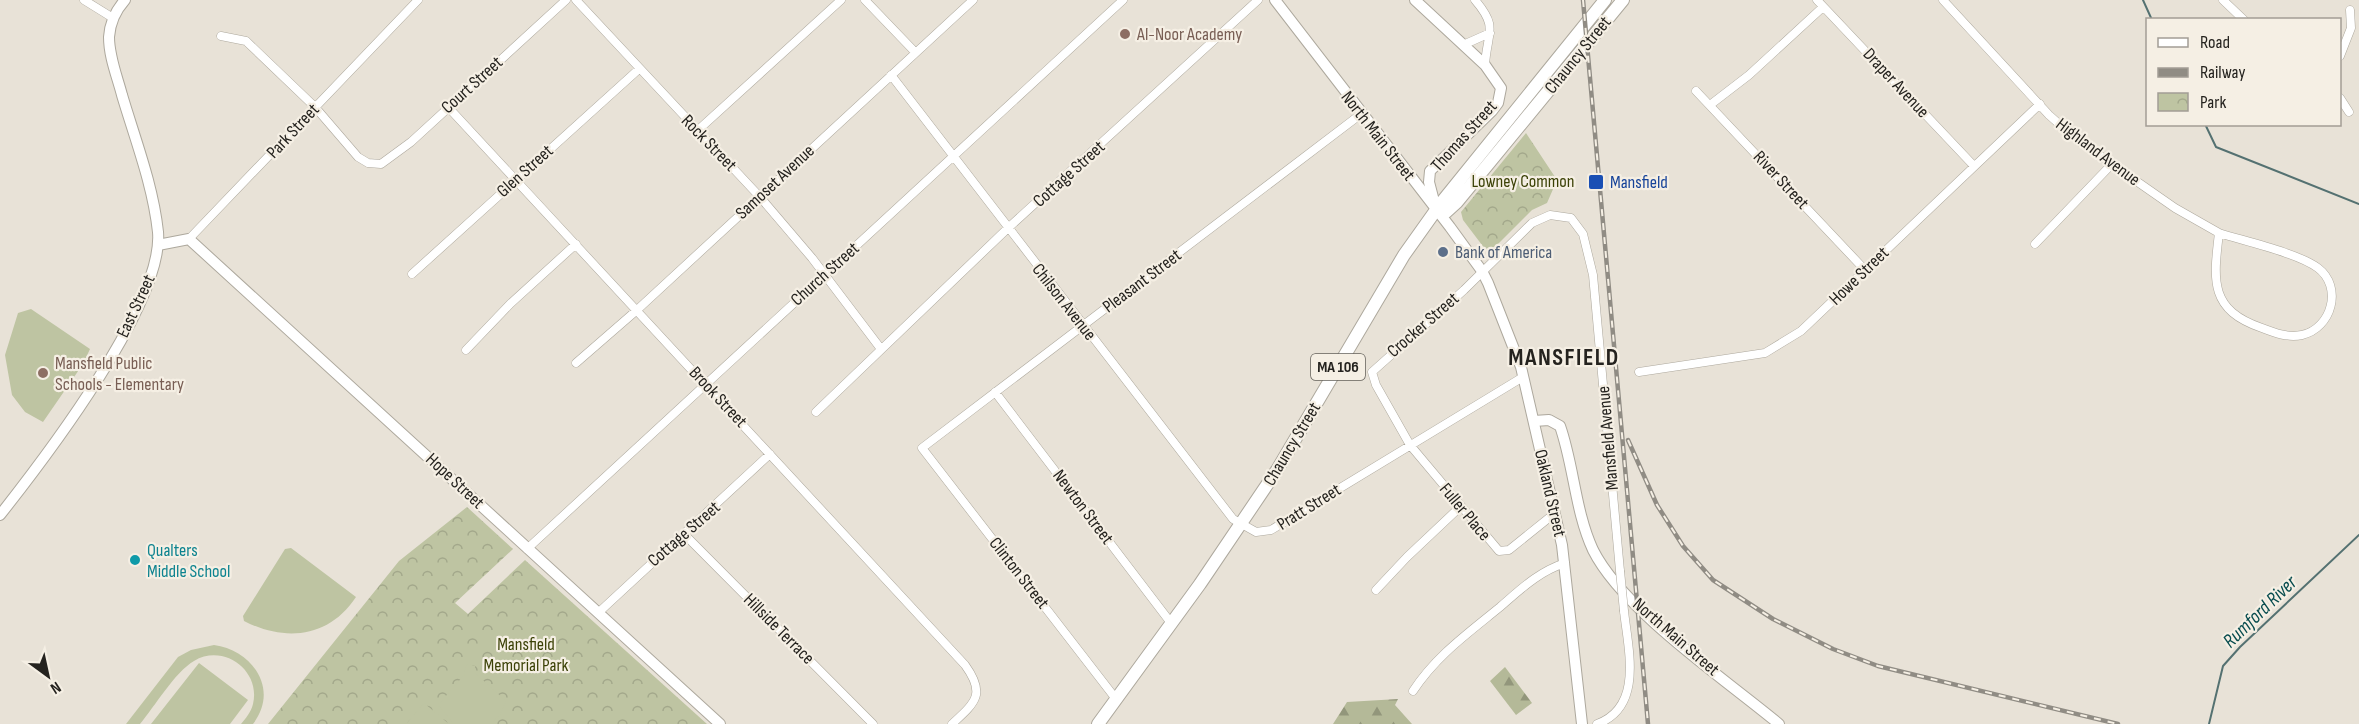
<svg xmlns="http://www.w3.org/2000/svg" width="2359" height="724" font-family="'Sofia Sans Condensed',sans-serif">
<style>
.forest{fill:url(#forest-firs)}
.park{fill:url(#park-crowns)}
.garden{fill:#bec4a2}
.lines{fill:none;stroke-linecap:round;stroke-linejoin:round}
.stream{stroke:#547171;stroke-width:2}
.minor-casing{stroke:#ada89d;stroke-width:9}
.tertiary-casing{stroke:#ada89d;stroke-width:12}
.secondary-casing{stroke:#ada89d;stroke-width:12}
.primary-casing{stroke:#ada89d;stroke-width:14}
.minor{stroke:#fff;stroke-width:8}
.tertiary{stroke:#fff;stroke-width:10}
.secondary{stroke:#fff;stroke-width:10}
.primary{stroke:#fff;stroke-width:12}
.rail-casing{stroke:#908c84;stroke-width:4.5}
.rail{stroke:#f5efe4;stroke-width:2;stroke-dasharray:7;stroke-linecap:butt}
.minor-bridge-casing{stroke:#ada89d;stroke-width:9;stroke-linecap:butt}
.minor-bridge{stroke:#fff;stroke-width:8}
.education-dot{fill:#8d6e63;stroke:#f5efe4;stroke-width:2}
.transit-dot{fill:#1a4fb4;stroke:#f5efe4;stroke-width:2}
.service-dot{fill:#5c6f8a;stroke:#f5efe4;stroke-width:2}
.culture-dot{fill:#0f9aa8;stroke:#f5efe4;stroke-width:2}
.labels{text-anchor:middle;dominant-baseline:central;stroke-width:4.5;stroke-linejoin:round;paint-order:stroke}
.shield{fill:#f5efe4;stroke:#63605a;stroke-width:1.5}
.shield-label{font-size:16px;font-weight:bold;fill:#25231f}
.education-label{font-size:18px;fill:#785e54;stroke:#f5efe4;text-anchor:start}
.street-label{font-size:18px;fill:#25231f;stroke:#f5efe4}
.park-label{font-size:18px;fill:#3b4106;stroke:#f5efe4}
.transit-label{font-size:18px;fill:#164399;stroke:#f5efe4;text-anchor:start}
.service-label{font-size:18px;fill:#4e5e75;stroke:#f5efe4;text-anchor:start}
.culture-label{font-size:18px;fill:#0d838f;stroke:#f5efe4;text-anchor:start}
.water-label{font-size:20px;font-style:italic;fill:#074c4e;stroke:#f5efe4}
.district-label{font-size:24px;font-weight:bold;letter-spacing:1.5px;fill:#25231f;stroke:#f5efe4}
</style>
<defs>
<pattern id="forest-firs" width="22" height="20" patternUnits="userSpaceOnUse" patternTransform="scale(1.5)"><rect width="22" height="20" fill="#b4b998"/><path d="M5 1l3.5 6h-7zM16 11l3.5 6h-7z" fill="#92967b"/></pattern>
<pattern id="park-crowns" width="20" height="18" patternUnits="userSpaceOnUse" patternTransform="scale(1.5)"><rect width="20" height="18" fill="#bec4a2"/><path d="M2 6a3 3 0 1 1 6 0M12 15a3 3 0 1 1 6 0" fill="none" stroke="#a3a88b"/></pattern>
</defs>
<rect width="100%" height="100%" fill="#e8e2d7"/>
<path class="forest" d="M 1505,667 L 1532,703 L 1516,715 L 1490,681 Z
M 1398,699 L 1395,705 L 1412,724 L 1333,724 L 1347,702 Z"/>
<path class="park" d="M 1526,133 L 1557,180 L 1547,203 L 1532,210 L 1494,248 L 1485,249 L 1463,220 L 1461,212 Z
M 467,507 L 513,549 L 455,603 L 468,614 L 525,560 L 707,724 L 268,724 L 399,561 Z"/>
<path class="garden" d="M 31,309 L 90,349 L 83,364 L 43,422 L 25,412 L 12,395 L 5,355 L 18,313 Z
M 291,548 L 356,597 C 329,638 285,642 244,621 L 243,616 L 285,549 Z
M 214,645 C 252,650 280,689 253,724 L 241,724 C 246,718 251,712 253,704 C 261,671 224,643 194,661 C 175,672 155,706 140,724 L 126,724 L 178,657 L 191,650 Z
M 199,663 L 248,700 L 230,724 L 151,724 Z
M 468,664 L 475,666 L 475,673 L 506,701 L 500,715 L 490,724 L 454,724 L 438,705 L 465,674 L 464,671 Z
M 424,703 L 449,724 L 406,724 Z"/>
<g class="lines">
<path class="stream" d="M 2143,0 L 2152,20
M 2205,124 L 2216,147 L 2359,204
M 2209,724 L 2223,666 L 2240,647 L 2359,535"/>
<g class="minor-casing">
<path id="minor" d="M 84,0 L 113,18
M 576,0 L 760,197 L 812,258 L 881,349
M 865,0 L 915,52
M 1475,0 C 1499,28 1487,32 1485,65
M 1817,0 L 1974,166
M 1943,0 L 2049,115 L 2076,139 L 2175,208 L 2219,233 C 2213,282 2210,310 2262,328 C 2275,333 2288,338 2302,335 C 2332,328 2343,287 2318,268 C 2298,253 2244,241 2219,233
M 2223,0 L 2244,20
M 221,36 L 246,41 L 315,107 L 358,157 L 368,163 L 381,164 L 411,142 L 566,0
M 1463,45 L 1490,33
M 2340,56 L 2351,28 L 2350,10
M 891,75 L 1233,519 L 1256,532 L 1271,530 L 1523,377
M 1696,91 L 1865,270
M 2340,98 L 2349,112
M 1710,105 L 1749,75 L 1823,7
M 448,107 L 965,665 C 986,694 976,702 952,724
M 697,131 L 841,0
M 189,239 L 418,0
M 2035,244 L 2112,164
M 412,274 L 639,69
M 466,350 L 510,304 L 576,244
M 576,363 L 637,310 L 973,0
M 1639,372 L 1765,353 L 1801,331 L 2040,104
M 995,392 L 1171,623
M 816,412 L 1007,229 L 1258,0
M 1555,513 L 1509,550 L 1499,551 L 1410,445 L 1376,385 L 1372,372 L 1464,290 L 1532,223 L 1550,215 L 1571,218 L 1583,234 L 1593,275 L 1620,571
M 685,535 L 873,724
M 527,549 L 1123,0
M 1376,590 L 1407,557 L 1460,507
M 598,613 L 770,454
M 1413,691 C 1436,656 1467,634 1500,607 C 1521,589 1538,572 1565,563
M 1116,699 L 922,448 L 1361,114
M 1597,724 C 1644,707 1628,649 1624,611"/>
</g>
<g class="tertiary-casing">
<path id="tertiary" d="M 1534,421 L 1549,420 L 1560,426 C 1574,466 1575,511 1593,550 C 1623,610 1725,679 1779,724"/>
</g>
<g class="secondary-casing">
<path id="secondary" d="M 1275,0 L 1450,227 L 1482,271 L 1488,283 L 1521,367 L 1562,545 L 1582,724
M 1415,0 L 1485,65 L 1501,88 L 1498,103 L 1492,111 L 1430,171 L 1429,182 L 1435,205
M 158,245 L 189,239 L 720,724
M 0,515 C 45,458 164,303 158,232 C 153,185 135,139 122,95 C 117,76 109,57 109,37 C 110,23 116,10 125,0"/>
</g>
<g class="primary-casing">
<path id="primary" d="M 1437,211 L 1446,212 L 1457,202 L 1623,0
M 1098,724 L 1200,584 L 1277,470 L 1404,255 L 1441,203 L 1605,0"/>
</g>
<use href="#minor" class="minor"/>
<use href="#tertiary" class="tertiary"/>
<use href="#secondary" class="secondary"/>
<use href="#primary" class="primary"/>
<g class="rail-casing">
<path id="rail" d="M 1583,0 L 1648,724
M 1628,440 L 1657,505 L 1683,546 L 1713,580 L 1773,619 L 1833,649 L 1878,666 L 2118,724"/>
</g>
<use href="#rail" class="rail"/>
<g class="minor-bridge-casing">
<path id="minor-bridge" d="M 1620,571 L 1624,611"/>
</g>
<use href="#minor-bridge" class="minor-bridge"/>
</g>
<g class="education-dot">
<circle cx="1125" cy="34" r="6"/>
<circle cx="43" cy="373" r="6"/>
</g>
<rect class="transit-dot" x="1588" y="174" width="16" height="16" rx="3"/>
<circle class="service-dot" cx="1443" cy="252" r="6"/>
<circle class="culture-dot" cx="135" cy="560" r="6"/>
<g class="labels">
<rect class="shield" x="1311" y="354" width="54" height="26" rx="4.5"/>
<g class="shield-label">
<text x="1338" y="367">MA 106</text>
</g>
<g class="education-label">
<text x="1137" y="34">Al-Noor Academy</text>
<text x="55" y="363">Mansfield Public<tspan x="55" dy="21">Schools - Elementary</tspan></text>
</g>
<g class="street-label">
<text transform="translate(1578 55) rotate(-51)">Chauncy Street</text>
<text transform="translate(1896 83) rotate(47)">Draper Avenue</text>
<text transform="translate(472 85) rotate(-42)">Court Street</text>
<text transform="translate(293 131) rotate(-47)">Park Street</text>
<text transform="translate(1378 136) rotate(52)">North Main Street</text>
<text transform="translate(1464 136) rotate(-48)">Thomas Street</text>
<text transform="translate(709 143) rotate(46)">Rock Street</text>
<text transform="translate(2098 152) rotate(37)">Highland Avenue</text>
<text transform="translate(525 171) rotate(-42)">Glen Street</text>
<text transform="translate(1069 174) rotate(-42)">Cottage Street</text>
<text transform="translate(1781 180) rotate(47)">River Street</text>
<text transform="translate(775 182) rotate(-43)">Samoset Avenue</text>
<text transform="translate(825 274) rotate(-42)">Church Street</text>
<text transform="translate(1859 276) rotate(-44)">Howe Street</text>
<text transform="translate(1142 281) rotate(-37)">Pleasant Street</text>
<text transform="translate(1064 302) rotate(52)">Chilson Avenue</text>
<text transform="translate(136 306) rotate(-65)">East Street</text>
<text transform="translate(1423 325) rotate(-41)">Crocker Street</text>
<text transform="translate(718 397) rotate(47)">Brook Street</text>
<text transform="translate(1608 438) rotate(-95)">Mansfield Avenue</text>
<text transform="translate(1292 444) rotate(-59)">Chauncy Street</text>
<text transform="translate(455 481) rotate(43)">Hope Street</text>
<text transform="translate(1550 493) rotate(77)">Oakland Street</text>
<text transform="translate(1083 507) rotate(53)">Newton Street</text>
<text transform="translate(1309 507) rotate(-32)">Pratt Street</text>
<text transform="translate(1465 512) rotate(50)">Fuller Place</text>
<text transform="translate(684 534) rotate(-41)">Cottage Street</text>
<text transform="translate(1019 573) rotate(52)">Clinton Street</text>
<text transform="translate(779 629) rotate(45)">Hillside Terrace</text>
<text transform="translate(1676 637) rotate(41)">North Main Street</text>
</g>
<g class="park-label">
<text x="1523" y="181">Lowney Common</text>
<text x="526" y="644">Mansfield<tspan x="526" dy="21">Memorial Park</tspan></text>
</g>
<g class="transit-label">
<text x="1610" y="182">Mansfield</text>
</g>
<g class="service-label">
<text x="1455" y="252">Bank of America</text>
</g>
<g class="culture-label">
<text x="147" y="550">Qualters<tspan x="147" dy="21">Middle School</tspan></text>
</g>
<g class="water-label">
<text transform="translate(2260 612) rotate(-44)">Rumford River</text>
</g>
<g class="district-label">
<text x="1564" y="357">MANSFIELD</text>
</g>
</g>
<rect x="2146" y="18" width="195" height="108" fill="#f5efe4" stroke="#a29d95" stroke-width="1.5"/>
<rect x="2158" y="38" width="30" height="9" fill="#ffffff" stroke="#a29d95" stroke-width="1.5"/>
<text x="2200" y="48" font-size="18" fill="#25231f">Road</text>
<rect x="2158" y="68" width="30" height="9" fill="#908c84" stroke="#a29d95" stroke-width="1.5"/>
<text x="2200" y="78" font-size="18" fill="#25231f">Railway</text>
<rect x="2158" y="93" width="30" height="18" fill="url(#park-crowns)" stroke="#a29d95" stroke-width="1.5"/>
<text x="2200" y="108" font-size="18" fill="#25231f">Park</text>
<g transform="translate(48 676) rotate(147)" stroke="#f5efe4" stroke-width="4.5" paint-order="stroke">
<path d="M0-4.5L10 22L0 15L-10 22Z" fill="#25231f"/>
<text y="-9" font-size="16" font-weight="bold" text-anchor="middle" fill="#25231f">N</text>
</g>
</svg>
